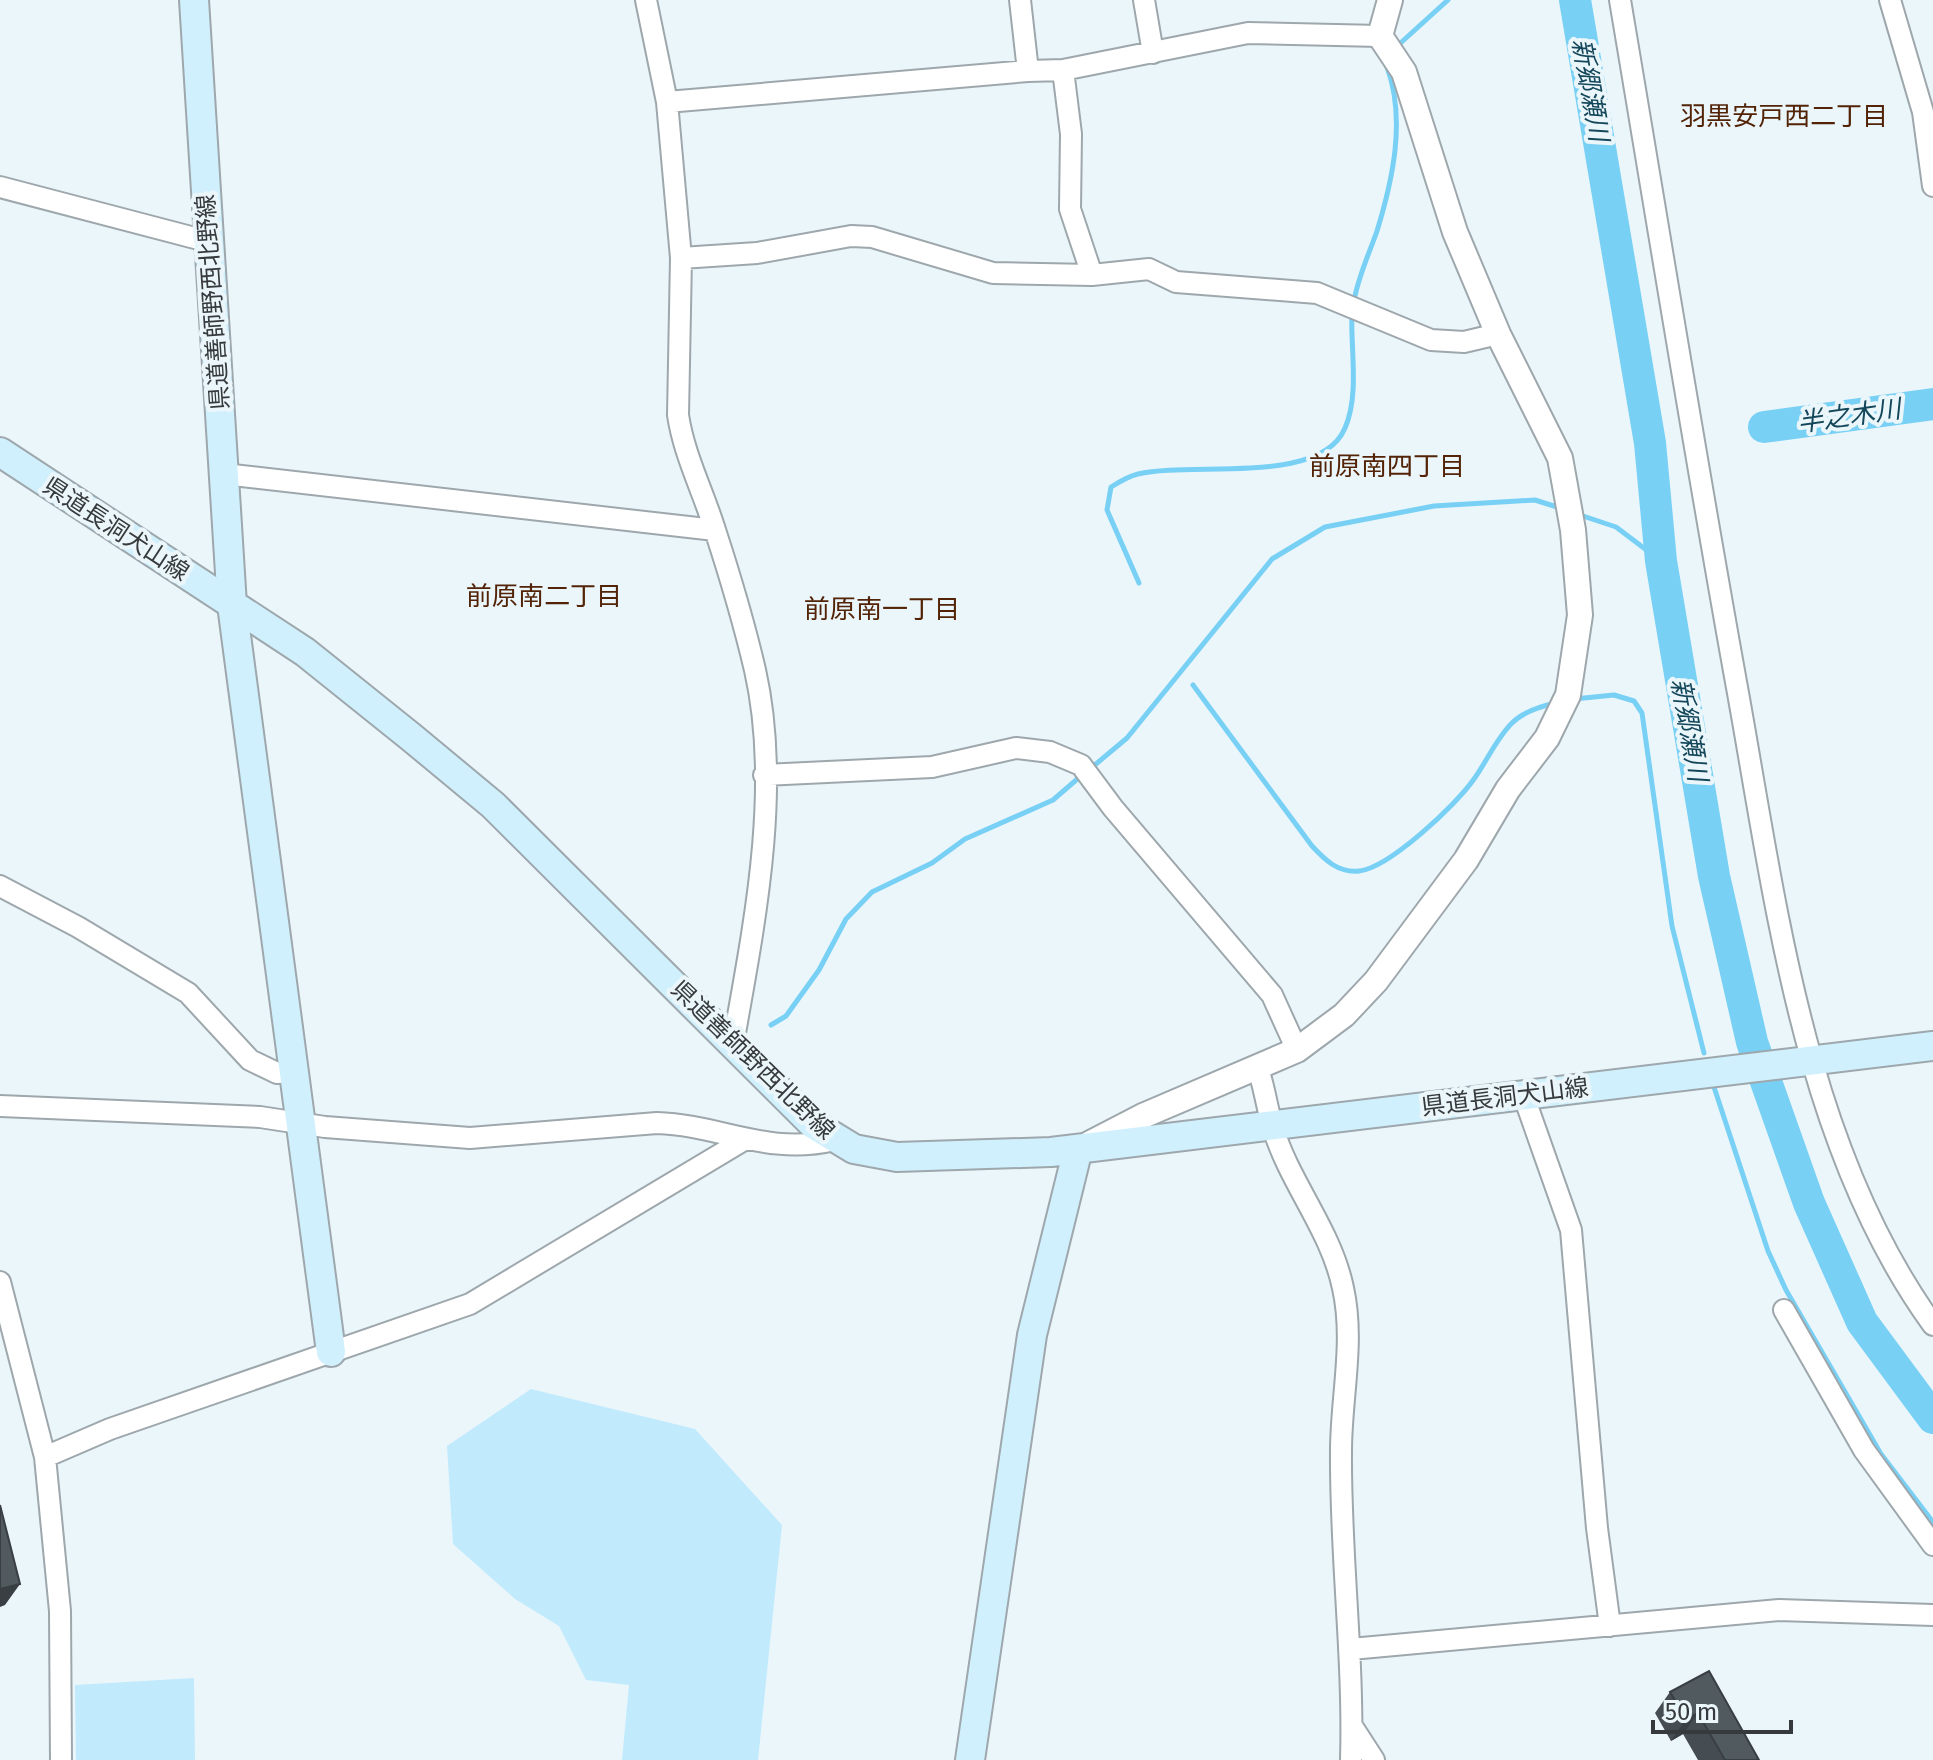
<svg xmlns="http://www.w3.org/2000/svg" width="1933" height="1760" font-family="'Fira Sans','Noto Sans JP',sans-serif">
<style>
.green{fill:#c1eafc}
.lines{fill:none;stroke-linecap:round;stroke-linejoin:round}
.stream{stroke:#79d0f5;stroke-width:5}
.river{stroke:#79d0f5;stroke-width:32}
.minor-casing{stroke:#9da7ac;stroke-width:24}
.tertiary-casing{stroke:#9da7ac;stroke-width:28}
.secondary-casing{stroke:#9da7ac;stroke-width:32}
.minor{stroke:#fff;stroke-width:20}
.tertiary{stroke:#fff;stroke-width:24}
.secondary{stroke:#d0f0fd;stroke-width:28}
.wall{fill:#464d52}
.shaded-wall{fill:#393f42}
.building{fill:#515a5f;stroke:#393f42;stroke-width:2}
.labels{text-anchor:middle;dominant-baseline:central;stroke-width:8;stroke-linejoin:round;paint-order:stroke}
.street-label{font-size:24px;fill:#363a3c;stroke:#ebf6fb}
.water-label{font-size:26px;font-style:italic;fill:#14475a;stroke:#ebf6fb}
.neighbourhood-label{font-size:26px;fill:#522306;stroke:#ebf6fb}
</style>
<rect width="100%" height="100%" fill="#ebf6fb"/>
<path class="green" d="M 531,1389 L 695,1429 L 782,1525 L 758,1760 L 622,1760 L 629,1685 L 586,1680 L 559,1626 L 515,1599 L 453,1544 L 447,1446 Z
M 194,1678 L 195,1760 L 76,1760 L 75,1685 Z"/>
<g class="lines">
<path class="stream" d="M 1395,48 L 1448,0
M 1354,301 C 1358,277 1369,254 1377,231 C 1393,179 1406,119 1387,67
M 1580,515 L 1616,527 L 1661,561
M 1139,583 L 1107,510 L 1111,487 C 1119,482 1129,476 1138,474 C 1193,461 1321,486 1345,428 C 1360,394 1350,347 1352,311
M 1193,685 L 1312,846 C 1325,860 1338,873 1359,871 C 1389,868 1456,805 1474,779 C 1487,761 1496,739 1512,723 C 1523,712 1542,706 1556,703
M 1574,699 L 1614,695 L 1634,701 L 1642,713 L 1672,926 L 1704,1053
M 1090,769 L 1127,738 L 1272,559 L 1325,527 L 1434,506 L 1535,500 L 1563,509
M 771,1025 L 786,1016 L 819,970 L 846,919 L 872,892 L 932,863 L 965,839 L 1053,800 L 1082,775
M 1713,1084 L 1768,1251 L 1786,1290 L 1881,1454 L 1933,1522"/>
<path class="river" d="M 1575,0 L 1650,443 L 1661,561 L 1714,876 L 1752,1042 L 1809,1203 L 1862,1322 L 1933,1418
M 1764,427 L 1933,404"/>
<g class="minor-casing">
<path id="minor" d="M 646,0 L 667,102 L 681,258 L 678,415 C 684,455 703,491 715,530 C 730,576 744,623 755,670 C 782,789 754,926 733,1044
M 1020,0 L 1028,71 L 1063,70 L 1071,134 L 1070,209 L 1092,275 L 1149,269 L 1176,282 L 1317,293 L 1431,340 L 1464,342 L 1498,334
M 1144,0 L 1153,53
M 1620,0 C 1659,231 1696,462 1738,693 C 1776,904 1804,1147 1933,1325
M 1890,0 L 1923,112 L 1933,186
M 1063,70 L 1248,33 L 1380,36
M 667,102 L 1028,71
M 0,187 L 210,242
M 681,258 L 757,253 L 851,236 L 872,237 L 993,273 L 1092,275
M 224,474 L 715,530
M 764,775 L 932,767 L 1016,748 L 1050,752 L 1081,765 L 1113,808 L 1272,995 L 1297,1050
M 0,886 L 78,927 L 188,993 L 250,1060 L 277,1073 L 293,1072
M 1258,1069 C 1265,1089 1267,1109 1273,1128 C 1290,1184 1331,1230 1343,1288 C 1355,1342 1341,1397 1341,1451 C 1340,1554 1354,1657 1351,1760
M 1523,1094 L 1571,1230 L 1597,1528 L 1610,1626
M 0,1106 L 260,1117 L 325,1127 L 470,1138 L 657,1123 C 720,1125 768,1156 834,1140
M 0,1282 L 45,1457 L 60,1611 L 61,1760
M 1784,1310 L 1864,1450 L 1933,1545
M 45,1457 L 110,1429 L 470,1304 L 744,1140
M 1351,1649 L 1779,1610 L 1933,1615
M 1352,1726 L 1374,1760"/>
</g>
<g class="tertiary-casing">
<path id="tertiary" d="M 1089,1144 L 1145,1115 L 1297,1050 L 1344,1015 L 1376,981 L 1466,860 L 1508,789 L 1547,738 L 1568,695 L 1580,615 L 1573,530 L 1560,458 L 1498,334 L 1455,232 L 1404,72 L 1380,36 L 1390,0"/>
</g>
<g class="secondary-casing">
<path id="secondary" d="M 194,0 L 232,605 L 331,1352
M 0,452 L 305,652 L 411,737 L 493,805 L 813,1124 L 854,1149 L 897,1157 L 1051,1152 L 1933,1046
M 970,1760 L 1032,1335 L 1078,1149"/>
</g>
<use href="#minor" class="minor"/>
<use href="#tertiary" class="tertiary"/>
<use href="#secondary" class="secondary"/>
</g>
<path class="wall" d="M 1670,1692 L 1759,1760 L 1698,1760 L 1683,1734 L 1671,1741 L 1655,1713 Z"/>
<path class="shaded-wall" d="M 20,1584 L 5,1605 L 0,1607 L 0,1589 Z
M 1698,1713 L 1683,1734 L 1671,1741 L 1686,1719 Z"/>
<path class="building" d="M 0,1505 L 20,1584 L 0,1589 Z
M 1709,1671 L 1759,1760 L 1725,1760 L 1698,1713 L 1686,1719 L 1670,1692 Z"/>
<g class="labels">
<g class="street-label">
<text transform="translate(213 302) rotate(-94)">県道善師野西北野線</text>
<text transform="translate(116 529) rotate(33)">県道長洞犬山線</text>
<text transform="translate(753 1060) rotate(44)">県道善師野西北野線</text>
<text transform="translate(1505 1097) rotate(-7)">県道長洞犬山線</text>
</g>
<g class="water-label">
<text transform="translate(1590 90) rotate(80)">新郷瀬川</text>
<text transform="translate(1849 416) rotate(-8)">半之木川</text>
<text transform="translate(1689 730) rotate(80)">新郷瀬川</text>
</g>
<g class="neighbourhood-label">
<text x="1784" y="116">羽黒安戸西二丁目</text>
<text x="1387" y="466">前原南四丁目</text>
<text x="544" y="596">前原南二丁目</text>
<text x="882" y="609">前原南一丁目</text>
</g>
</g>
<path d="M1653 1720v12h138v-12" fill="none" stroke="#363a3c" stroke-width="4"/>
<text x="1665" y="1720" font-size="24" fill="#363a3c" stroke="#ebf6fb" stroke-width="6" paint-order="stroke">50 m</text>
</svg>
